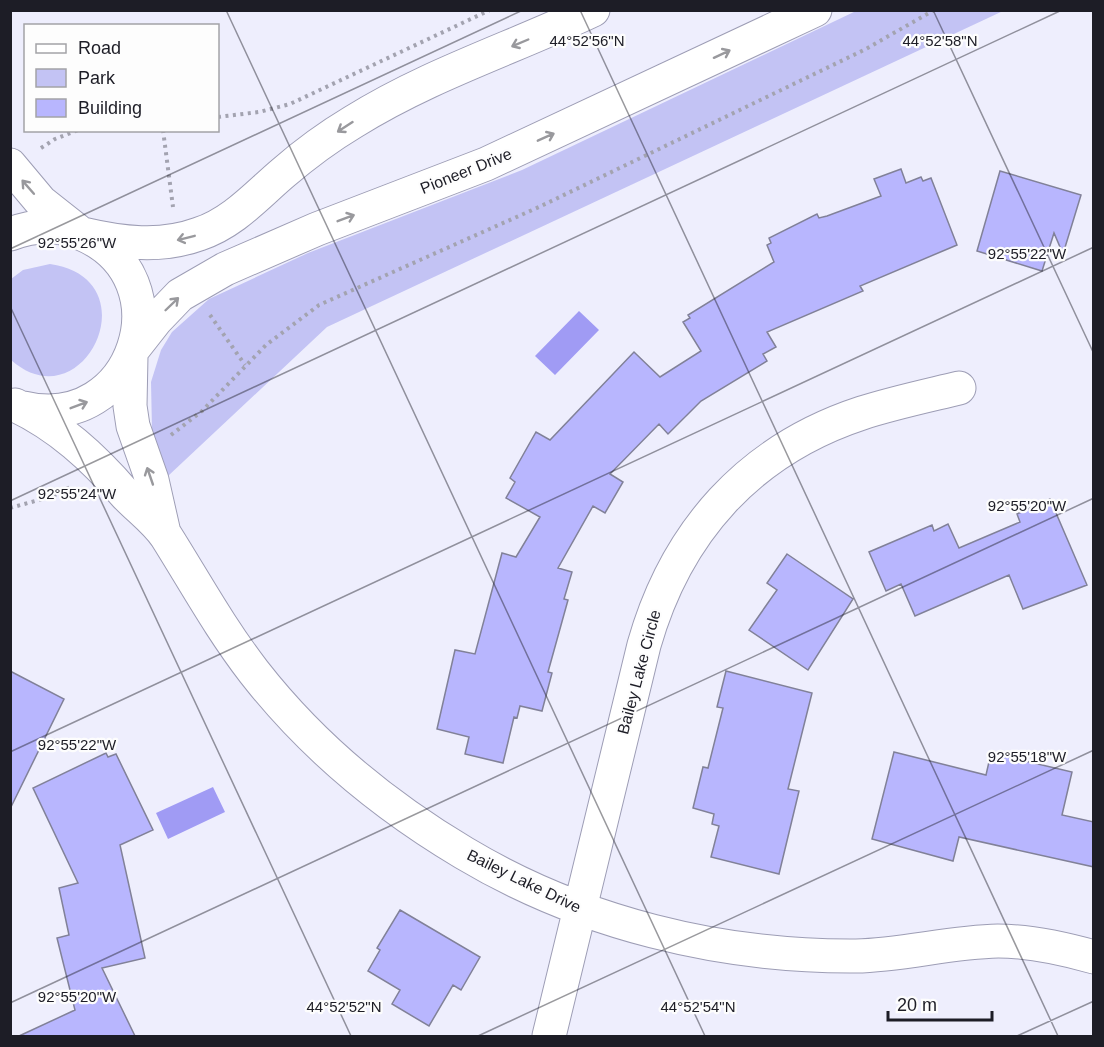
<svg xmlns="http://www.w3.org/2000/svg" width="1104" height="1047" font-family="Arial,sans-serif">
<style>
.green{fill:#c3c3f4}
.water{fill:#a09bf4}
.building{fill:#b8b6fe;stroke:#818198;stroke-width:1.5}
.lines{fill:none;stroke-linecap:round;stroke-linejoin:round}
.minor-casing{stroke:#9d9db5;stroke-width:35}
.path{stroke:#a3a3b0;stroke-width:4;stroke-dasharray:3 4.5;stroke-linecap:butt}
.minor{stroke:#fff;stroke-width:33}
.oneway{stroke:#99999d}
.ticks{fill:none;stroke:#1d1d26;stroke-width:1.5;stroke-opacity:0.45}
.labels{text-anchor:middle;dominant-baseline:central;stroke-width:4.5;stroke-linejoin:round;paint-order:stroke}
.street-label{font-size:16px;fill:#1d1d26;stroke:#fdfdfd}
.ticks-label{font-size:15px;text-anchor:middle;fill:#1d1d26;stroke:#fdfdfd;stroke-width:4.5;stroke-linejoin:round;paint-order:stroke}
</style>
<rect width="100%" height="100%" fill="#eeeefd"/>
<path class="green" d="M 856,11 L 1003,11 L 327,327 L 168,476 L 152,430 L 151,382 L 161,350 L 172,332 L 209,299 L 308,253 L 522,170 Z
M 50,264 C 153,279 83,424 11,360 L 11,279 L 23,270 Z"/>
<path class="water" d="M 579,311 L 599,330 L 555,375 L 535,356 Z
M 213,787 L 225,812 L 168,839 L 156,813 Z"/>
<path class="building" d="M 901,169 L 906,183 L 921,177 L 923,181 L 931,178 L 957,245 L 860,286 L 863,291 L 767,332 L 776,347 L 763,354 L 767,361 L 701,401 L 668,434 L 659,424 L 610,474 L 623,482 L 605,513 L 593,506 L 558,568 L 572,572 L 564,599 L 568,600 L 548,672 L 552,673 L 542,711 L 520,706 L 517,718 L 514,717 L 503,763 L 465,754 L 469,737 L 437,729 L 455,650 L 475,654 L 502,553 L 516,557 L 540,517 L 506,498 L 515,482 L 510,478 L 536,432 L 550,440 L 634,352 L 660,377 L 701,351 L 683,322 L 690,318 L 688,315 L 774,262 L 767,245 L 771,243 L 769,238 L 817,214 L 819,218 L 827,216 L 881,196 L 874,179 Z
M 1000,171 L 1081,195 L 1063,254 L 1054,233 L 1042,271 L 977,251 Z
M 1050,499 L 1087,585 L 1023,609 L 1009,575 L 915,616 L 901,584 L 886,591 L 869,552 L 932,525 L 934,531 L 948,524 L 959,548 L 1020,522 L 1017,514 Z
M 787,554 L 853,599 L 808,670 L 749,630 L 777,590 L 767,583 Z
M 10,671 L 64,699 L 10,809 Z
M 726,671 L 812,693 L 788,789 L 799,791 L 779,874 L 711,857 L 719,826 L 712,824 L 714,814 L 693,808 L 703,767 L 708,768 L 723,708 L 717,707 Z
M 894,752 L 986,775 L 991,753 L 1072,772 L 1062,815 L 1094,822 L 1094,867 L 959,837 L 953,861 L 872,839 Z
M 106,753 L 108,757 L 116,754 L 153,830 L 120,845 L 145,958 L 102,968 L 135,1036 L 19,1036 L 75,1010 L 57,938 L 69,935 L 59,888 L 78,883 L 33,788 Z
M 400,910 L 480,957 L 461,990 L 453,985 L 429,1026 L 392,1004 L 400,990 L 368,971 L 380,950 L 377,948 Z"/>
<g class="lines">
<g class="minor-casing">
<path id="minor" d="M 10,165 L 41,202 L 79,232
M 10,234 C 34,225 59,224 82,234 C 186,278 135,434 24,408
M 83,234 C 121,243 161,248 199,234 C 233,223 257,195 283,173 C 305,154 328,137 353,122 C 428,75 513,48 593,10
M 134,348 L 156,320 L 180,295 L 225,269 L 317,229 L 486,164 L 815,10
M 131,356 L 130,406 L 133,426 L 152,480 L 164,533
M 15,405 C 59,426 93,457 125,494 C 138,508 155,520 166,536 C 195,582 220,628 254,672 C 311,745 385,806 464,853 C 581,923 720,957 856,956 C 903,955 950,942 998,941 C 1031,941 1062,948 1094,957
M 549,1036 L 644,645 C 676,532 749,450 862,413 C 893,403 926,396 959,388"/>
</g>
<path class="path" d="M 218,117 L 259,112 L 290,104 L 490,10
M 163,130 L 173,207
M 41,148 L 55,139 L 78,130
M 210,315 L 245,365
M 171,435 L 202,411 L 266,345 L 319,305 L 539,207 L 866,49 L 934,10
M 10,508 L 53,496 L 72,486"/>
<use href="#minor" class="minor"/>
</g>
<defs><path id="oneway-shaft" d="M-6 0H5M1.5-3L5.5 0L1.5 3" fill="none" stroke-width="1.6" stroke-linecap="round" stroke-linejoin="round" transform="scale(1.5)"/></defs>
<g class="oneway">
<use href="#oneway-shaft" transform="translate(520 43) rotate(157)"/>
<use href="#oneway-shaft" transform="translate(722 54) rotate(-25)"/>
<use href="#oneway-shaft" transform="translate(345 127) rotate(147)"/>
<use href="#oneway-shaft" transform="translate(546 137) rotate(-24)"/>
<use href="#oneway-shaft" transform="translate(28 187) rotate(-131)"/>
<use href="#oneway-shaft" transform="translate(346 218) rotate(-21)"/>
<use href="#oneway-shaft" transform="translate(186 238) rotate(166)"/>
<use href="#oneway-shaft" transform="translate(172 304) rotate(-44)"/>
<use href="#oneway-shaft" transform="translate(79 405) rotate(-21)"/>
<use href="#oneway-shaft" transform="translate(150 476) rotate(-109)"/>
</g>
<path class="ticks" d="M 226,10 L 705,1036M 580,10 L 1058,1036M 933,10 L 1094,354M 10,249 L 523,10M 10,306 L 351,1036M 10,501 L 1062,10M 10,752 L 1094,247M 10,1003 L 1094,498M 478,1036 L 1094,750M 1017,1036 L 1094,1001"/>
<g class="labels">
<g class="street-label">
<text transform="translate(466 171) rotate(-22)">Pioneer Drive</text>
<text transform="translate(639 672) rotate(-75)">Bailey Lake Circle</text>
<text transform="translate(524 881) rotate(26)">Bailey Lake Drive</text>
</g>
</g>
<g class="ticks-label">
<text x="587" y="46">44°52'56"N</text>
<text x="940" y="46">44°52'58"N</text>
<text x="77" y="248">92°55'26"W</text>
<text x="1027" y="259">92°55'22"W</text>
<text x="77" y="499">92°55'24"W</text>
<text x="1027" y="511">92°55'20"W</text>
<text x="77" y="750">92°55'22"W</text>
<text x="1027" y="762">92°55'18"W</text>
<text x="77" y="1002">92°55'20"W</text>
<text x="344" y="1012">44°52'52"N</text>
<text x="698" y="1012">44°52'54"N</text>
</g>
<rect width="1104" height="1047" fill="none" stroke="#1d1d26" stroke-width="24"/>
<rect x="24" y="24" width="195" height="108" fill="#fdfdfd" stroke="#a3a3a7" stroke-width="1.5"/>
<rect x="36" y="44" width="30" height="9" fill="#ffffff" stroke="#a3a3a7" stroke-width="1.5"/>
<text x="78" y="54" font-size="18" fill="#1d1d26">Road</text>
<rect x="36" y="69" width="30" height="18" fill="#c3c3f4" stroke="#a3a3a7" stroke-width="1.5"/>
<text x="78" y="84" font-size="18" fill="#1d1d26">Park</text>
<rect x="36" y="99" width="30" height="18" fill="#b8b6fe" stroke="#a3a3a7" stroke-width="1.5"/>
<text x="78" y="114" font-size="18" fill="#1d1d26">Building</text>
<path d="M888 1011v9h104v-9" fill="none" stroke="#1d1d26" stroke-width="3"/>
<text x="897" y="1011" font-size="18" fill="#1d1d26" stroke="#fdfdfd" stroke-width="4.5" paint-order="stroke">20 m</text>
</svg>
